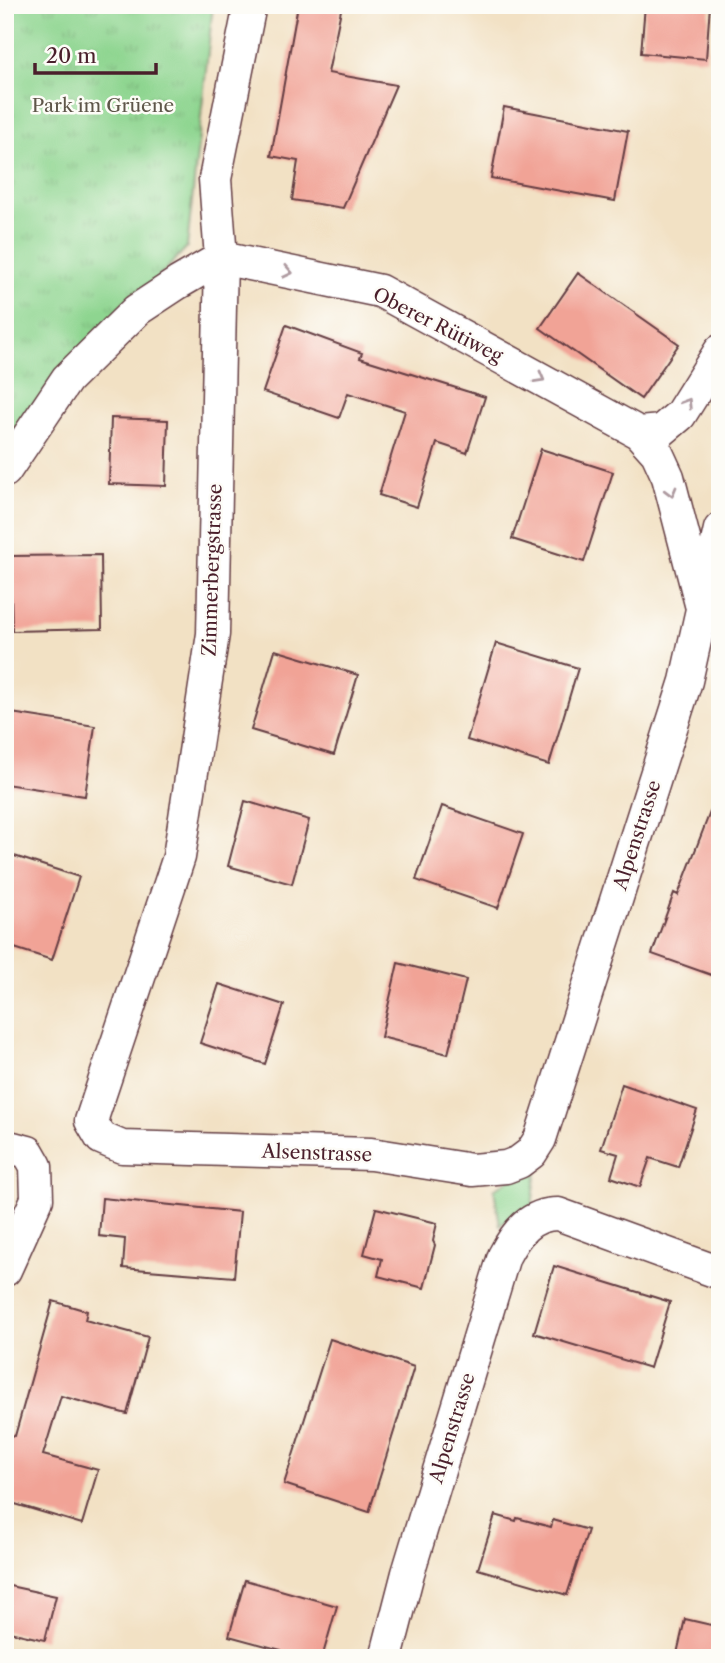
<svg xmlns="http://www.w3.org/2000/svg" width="725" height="1663" font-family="'Libre Caslon Text',serif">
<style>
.grass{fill:#8ed590;stroke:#6c7a5e;stroke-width:2}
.park{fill:url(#park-tufts);stroke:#6c7a5e;stroke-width:2}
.building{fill:#f1a396}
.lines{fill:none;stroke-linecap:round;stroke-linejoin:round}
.minor-casing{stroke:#633c42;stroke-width:35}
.minor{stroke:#fff;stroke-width:32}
.oneway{stroke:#ae9aa0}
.labels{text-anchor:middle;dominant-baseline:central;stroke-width:5;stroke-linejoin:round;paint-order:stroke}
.park-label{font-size:19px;fill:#5e5649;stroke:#fdfcf7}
.street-label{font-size:19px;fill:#4a1f2b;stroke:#fdfcf7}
</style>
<defs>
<pattern id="park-tufts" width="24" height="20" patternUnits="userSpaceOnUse" patternTransform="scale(1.75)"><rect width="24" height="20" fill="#8ed590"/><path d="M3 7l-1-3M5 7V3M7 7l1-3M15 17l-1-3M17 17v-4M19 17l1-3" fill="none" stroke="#7cb67c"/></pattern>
</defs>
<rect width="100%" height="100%" fill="#fdfcf7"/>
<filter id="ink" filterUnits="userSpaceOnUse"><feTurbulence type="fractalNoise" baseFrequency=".0143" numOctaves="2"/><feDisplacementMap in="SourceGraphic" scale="14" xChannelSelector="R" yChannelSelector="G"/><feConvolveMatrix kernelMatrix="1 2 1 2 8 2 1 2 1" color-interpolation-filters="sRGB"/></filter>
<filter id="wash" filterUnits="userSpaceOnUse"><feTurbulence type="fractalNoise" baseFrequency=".00686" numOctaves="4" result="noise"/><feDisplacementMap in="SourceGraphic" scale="28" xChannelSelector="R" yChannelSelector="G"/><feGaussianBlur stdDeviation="1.57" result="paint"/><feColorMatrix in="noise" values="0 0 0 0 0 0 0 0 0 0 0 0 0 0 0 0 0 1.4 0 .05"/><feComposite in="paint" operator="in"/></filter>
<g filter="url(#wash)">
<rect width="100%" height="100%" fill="#f2e1c4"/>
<path class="grass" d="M 538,1163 L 532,1206 L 500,1225 L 494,1189 Z"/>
<path class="park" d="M 5,5 L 213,5 L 187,247 L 5,441 Z"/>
<g id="blocks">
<path class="building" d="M 298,5 L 342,5 L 328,73 L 396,85 L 343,208 L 292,200 L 298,161 L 271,156 Z
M 645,5 L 710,5 L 706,59 L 641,53 Z
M 504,107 L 628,131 L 615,201 L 491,178 Z
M 578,273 L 679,344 L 641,399 L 540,328 Z
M 286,325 L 362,353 L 360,358 L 485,397 L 467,453 L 437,443 L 417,507 L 379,495 L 405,411 L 348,393 L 339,418 L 263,392 Z
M 111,418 L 168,420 L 166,486 L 109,484 Z
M 541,449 L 613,472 L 584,562 L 512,539 Z
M 101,555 L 102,629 L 12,631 L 10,556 Z
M 496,643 L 578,668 L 549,765 L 467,740 Z
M 275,650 L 358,675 L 334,755 L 251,730 Z
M 5,712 L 95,726 L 85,796 L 5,784 Z
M 717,794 L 720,794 L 720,978 L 652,954 L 674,893 L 678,895 Z
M 245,801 L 309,820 L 292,884 L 228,866 Z
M 442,806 L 523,834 L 498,908 L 416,880 Z
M 5,853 L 79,877 L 52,960 L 5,945 Z
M 398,963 L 466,980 L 448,1054 L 381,1037 Z
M 219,984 L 284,1005 L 265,1064 L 200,1043 Z
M 622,1084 L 697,1110 L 678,1167 L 650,1158 L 640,1187 L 611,1177 L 618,1154 L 601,1149 Z
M 102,1198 L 240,1212 L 234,1277 L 123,1268 L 125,1239 L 99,1236 Z
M 376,1208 L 437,1223 L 433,1241 L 435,1245 L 424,1288 L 378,1276 L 382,1259 L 364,1254 Z
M 554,1266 L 670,1302 L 650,1368 L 534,1333 Z
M 53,1301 L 87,1311 L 85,1320 L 148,1337 L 127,1414 L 61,1396 L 43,1455 L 98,1470 L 82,1524 L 5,1501 L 5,1433 L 15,1436 Z
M 330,1339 L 414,1367 L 369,1512 L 284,1484 Z
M 495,1515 L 516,1521 L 517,1518 L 551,1527 L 553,1520 L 588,1530 L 567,1595 L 478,1569 Z
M 245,1580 L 337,1606 L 322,1658 L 279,1658 L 281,1650 L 229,1636 Z
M 5,1585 L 56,1596 L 45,1640 L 5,1631 Z
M 685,1619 L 720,1627 L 720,1658 L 676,1658 Z"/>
</g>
</g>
<g filter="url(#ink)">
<use href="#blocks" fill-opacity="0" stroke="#633c42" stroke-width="2"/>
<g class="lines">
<g class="minor-casing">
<path id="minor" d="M 250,5 L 215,179 L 221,258 L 213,634 L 179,857 L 91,1121 L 101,1138 L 122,1147 L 371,1154 L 472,1170 L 506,1167 L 519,1162 L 531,1153 L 540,1139 L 686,681 L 720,529
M 221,258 L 380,291 L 639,433 L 657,453 L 668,477 L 701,604
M 639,433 L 661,431 L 680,415 L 720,351
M 5,471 L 67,379 L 137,310 L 178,283 L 221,258
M 5,1146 L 28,1152 L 36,1166 L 37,1199 L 5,1270
M 386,1658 L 408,1573 L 504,1256 C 516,1233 530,1214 558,1214 L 720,1273"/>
</g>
<use href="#minor" class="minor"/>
</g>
<defs><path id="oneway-chevron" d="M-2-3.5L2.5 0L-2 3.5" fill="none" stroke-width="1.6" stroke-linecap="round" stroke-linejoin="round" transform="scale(1.75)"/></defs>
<g class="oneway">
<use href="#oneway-chevron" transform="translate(288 272) rotate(12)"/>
<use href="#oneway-chevron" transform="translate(540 378) rotate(29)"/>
<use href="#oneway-chevron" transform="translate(687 403) rotate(-58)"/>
<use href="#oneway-chevron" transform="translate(671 492) rotate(75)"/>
</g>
</g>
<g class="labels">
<g class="park-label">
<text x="103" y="105">Park im Grüene</text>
</g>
<g class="street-label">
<text transform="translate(438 325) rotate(27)">Oberer Rütiweg</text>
<text transform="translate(212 570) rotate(-88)">Zimmerbergstrasse</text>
<text transform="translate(637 835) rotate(-72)">Alpenstrasse</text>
<text transform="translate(317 1153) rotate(2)">Alsenstrasse</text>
<text transform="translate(452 1428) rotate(-73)">Alpenstrasse</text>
</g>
</g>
<rect width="725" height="1663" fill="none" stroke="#fdfcf7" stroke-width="28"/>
<path d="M35 63v10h121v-10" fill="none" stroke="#4a1f2b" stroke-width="3.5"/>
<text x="46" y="63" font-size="21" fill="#4a1f2b" stroke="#fdfcf7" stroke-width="5" paint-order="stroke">20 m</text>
</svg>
